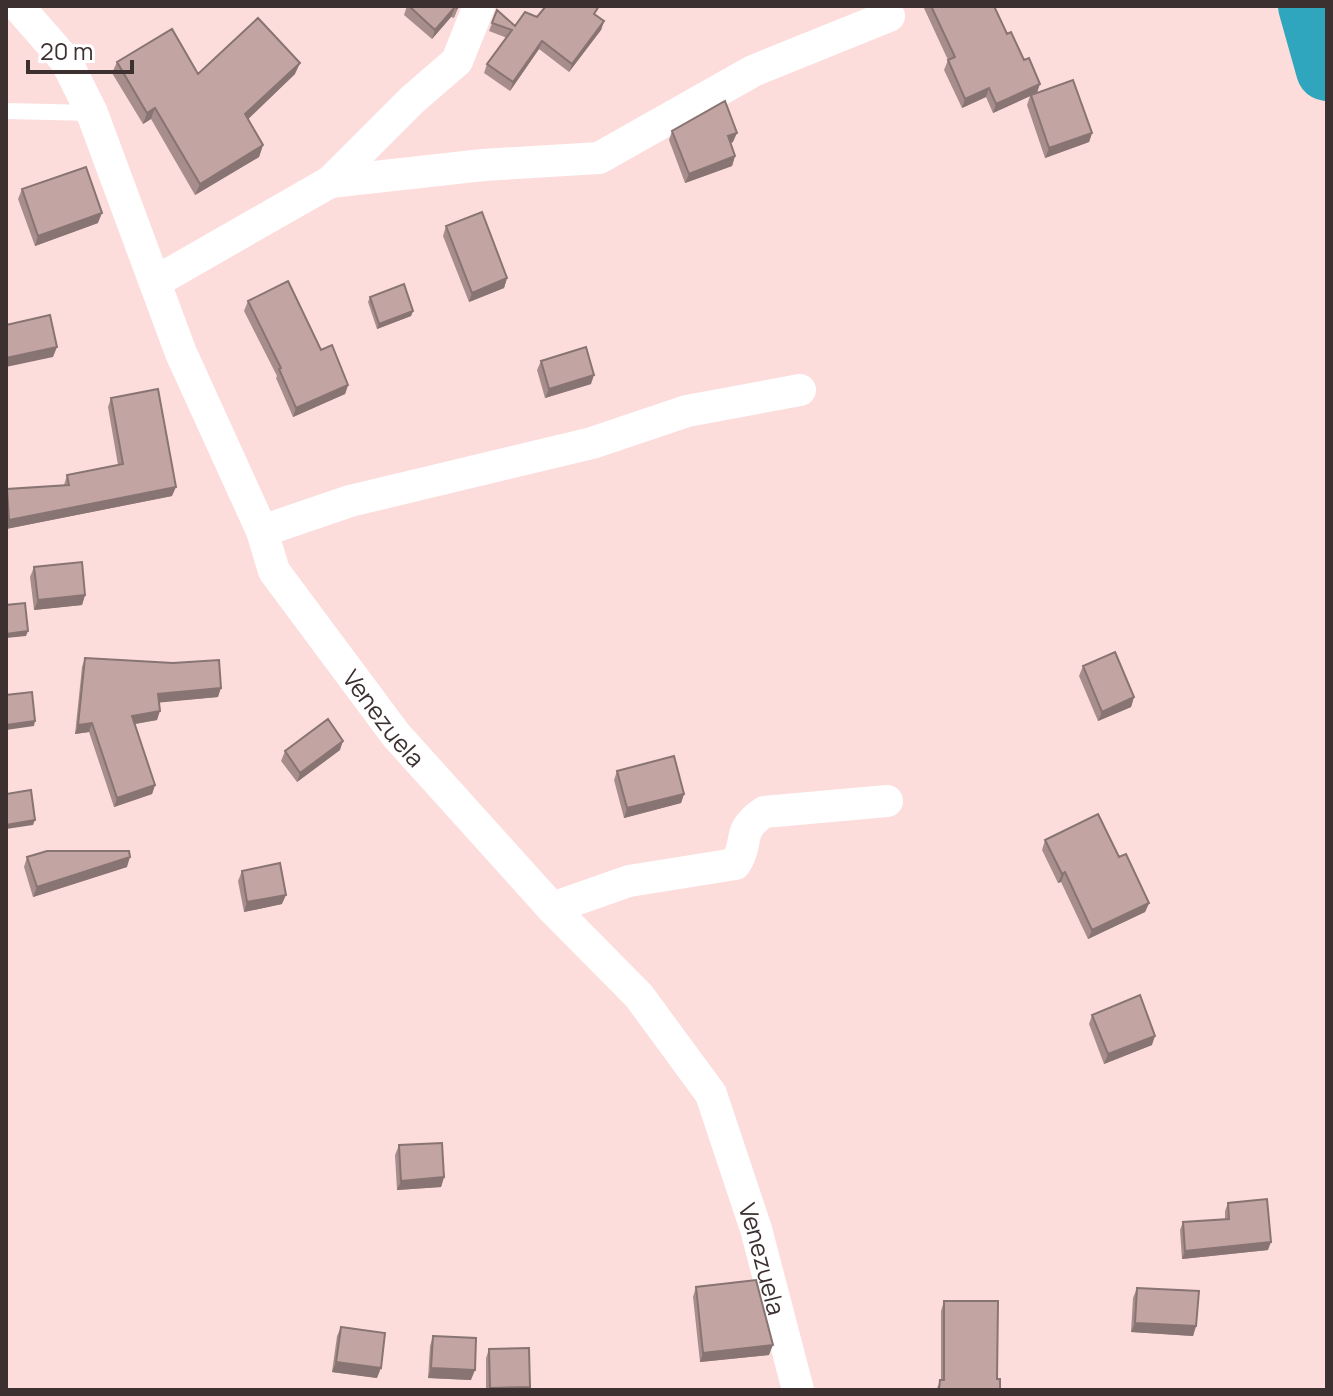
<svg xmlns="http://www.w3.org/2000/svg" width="1333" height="1396" font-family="Manrope,sans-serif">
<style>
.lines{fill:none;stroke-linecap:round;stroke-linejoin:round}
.river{stroke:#2fa6bd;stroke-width:62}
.service{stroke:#fff;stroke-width:16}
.minor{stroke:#fff;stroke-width:32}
.wall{fill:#a78e8c}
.shaded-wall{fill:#887472}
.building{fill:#c2a5a3;stroke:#887472;stroke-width:2}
.labels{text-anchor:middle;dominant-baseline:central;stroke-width:7;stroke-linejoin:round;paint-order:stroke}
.street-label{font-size:24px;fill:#3c3030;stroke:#fff}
</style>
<rect width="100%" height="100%" fill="#fcdddc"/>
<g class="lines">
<path class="river" d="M 1309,6 L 1327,70"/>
<path class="service" d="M 6,111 L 92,113"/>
<g class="minor">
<path id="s1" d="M 18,6 L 66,61 L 92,113 L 181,353 L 262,531 L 274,571 L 396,735 L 552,908 L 639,996 L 711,1094 L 756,1229 L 798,1390"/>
<path d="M 330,182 L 483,165 L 599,158 L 753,71 L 889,16"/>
<path d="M 155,282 L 330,182 L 412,100 L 457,61 L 479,6"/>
<path d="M 262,531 L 350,501 L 592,443 L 687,411 L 800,390"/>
<path d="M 552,908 L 629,881 L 735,864 C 751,841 734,833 764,812 L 887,801"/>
</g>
</g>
<path class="wall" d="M 407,6 L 459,6 L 454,18 L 451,17 L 432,39 L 404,15 Z
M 923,6 L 994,6 L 1037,93 L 1092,133 L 1089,142 L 1045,158 L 1027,105 L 1030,96 L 993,113 L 986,97 L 962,108 L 944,70 L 948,60 Z
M 497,10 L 515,26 L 537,17 L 596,15 L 604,21 L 601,30 L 569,72 L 539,49 L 510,91 L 484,73 L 487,64 L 507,38 L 489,31 Z
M 117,62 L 198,74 L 295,74 L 248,119 L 263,145 L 259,157 L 195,195 L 151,119 L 143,124 L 112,73 Z
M 672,131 L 733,142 L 731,143 L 735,156 L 732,166 L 685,183 L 669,140 Z
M 22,189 L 98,223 L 35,246 L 18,199 Z
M 446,226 L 507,278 L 504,288 L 469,302 L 443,236 Z
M 370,297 L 413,311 L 411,316 L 377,329 L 368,302 Z
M 248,301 L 348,385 L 345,394 L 293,417 L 276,378 L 277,376 L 244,311 Z
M 541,361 L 591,384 L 545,398 L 537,370 Z
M 111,398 L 172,496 L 6,529 L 6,492 L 7,489 L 64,485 L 67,475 L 118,465 L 108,407 Z
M 34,567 L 85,595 L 82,605 L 34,610 L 30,577 Z
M 85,658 L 218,697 L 159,702 L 157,720 L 135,724 L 155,785 L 152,794 L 114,807 L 89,732 L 75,734 L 82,667 Z
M 1083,666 L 1134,697 L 1131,707 L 1098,721 L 1079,676 Z
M 340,750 L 297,782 L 281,761 L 285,751 Z
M 617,771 L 684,794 L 681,803 L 624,818 L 614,780 Z
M 1045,840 L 1119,857 L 1149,903 L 1145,912 L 1088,939 L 1061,882 L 1058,883 L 1042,850 Z
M 27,857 L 127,867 L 33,897 L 24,867 Z
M 242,871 L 282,904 L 244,912 L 238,881 Z
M 1092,1015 L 1152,1045 L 1104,1064 L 1089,1024 Z
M 399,1145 L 444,1177 L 441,1187 L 397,1190 L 395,1155 Z
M 1228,1203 L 1268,1250 L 1182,1259 L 1180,1230 L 1183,1222 L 1225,1219 L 1225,1211 Z
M 696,1287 L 769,1355 L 700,1362 L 693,1297 Z
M 1137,1288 L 1196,1326 L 1193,1336 L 1131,1332 L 1133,1298 Z
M 944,1301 L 1000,1390 L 936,1390 L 941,1380 L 941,1311 Z
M 341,1327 L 377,1378 L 332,1372 L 337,1336 Z
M 433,1336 L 471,1380 L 428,1378 L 430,1346 Z
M 489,1349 L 530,1387 L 529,1390 L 486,1390 L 486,1358 Z"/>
<path class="shaded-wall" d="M 455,7 L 451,17 L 432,39 L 435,30 Z
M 604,21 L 601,30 L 569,72 L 572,64 Z
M 542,41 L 539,49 L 510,91 L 513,82 Z
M 300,63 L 295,74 L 241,126 L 245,114 Z
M 1040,84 L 1037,93 L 993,113 L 996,104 Z
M 989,88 L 986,97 L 962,108 L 965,99 Z
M 155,108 L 151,119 L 143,124 L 147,113 Z
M 737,133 L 733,142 L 724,146 L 728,136 Z
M 1092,133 L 1089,142 L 1045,158 L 1049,148 Z
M 263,145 L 259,157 L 195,195 L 200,184 Z
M 735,156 L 732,166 L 685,183 L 689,174 Z
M 102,213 L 98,223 L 35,246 L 38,236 Z
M 507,278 L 504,288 L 469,302 L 472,293 Z
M 413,311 L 411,316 L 377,329 L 379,324 Z
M 57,347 L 53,357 L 6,367 L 6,358 Z
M 594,375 L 591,384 L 545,398 L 549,389 Z
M 348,385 L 345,394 L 293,417 L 296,408 Z
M 176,487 L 172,496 L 6,529 L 9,520 Z
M 85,595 L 82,605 L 34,610 L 38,600 Z
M 28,631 L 26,636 L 6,638 L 6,634 Z
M 221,688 L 218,697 L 155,703 L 158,694 Z
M 1134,697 L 1131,707 L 1098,721 L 1102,712 Z
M 160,711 L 157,720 L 129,725 L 132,716 Z
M 35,721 L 34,726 L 6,730 L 6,725 Z
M 92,723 L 89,732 L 75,734 L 78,725 Z
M 343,741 L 340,750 L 297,782 L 300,773 Z
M 155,785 L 152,794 L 114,807 L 117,798 Z
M 684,794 L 681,803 L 624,818 L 627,808 Z
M 35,820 L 33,825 L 6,829 L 6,825 Z
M 130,857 L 127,867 L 33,897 L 37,887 Z
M 1065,872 L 1061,882 L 1058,883 L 1062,874 Z
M 286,895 L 282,904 L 244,912 L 247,902 Z
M 1149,903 L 1145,912 L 1088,939 L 1092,930 Z
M 1155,1036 L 1152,1045 L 1104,1064 L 1108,1054 Z
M 444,1177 L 441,1187 L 397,1190 L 401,1181 Z
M 1271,1242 L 1268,1250 L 1182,1259 L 1185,1251 Z
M 1135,1323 L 1196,1326 L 1193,1336 L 1131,1332 Z
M 773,1345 L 769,1355 L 700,1362 L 703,1353 Z
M 336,1362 L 381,1368 L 377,1378 L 332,1372 Z
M 431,1368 L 475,1370 L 471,1380 L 428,1378 Z
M 530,1387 L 529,1390 L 489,1390 L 490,1388 Z"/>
<path class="building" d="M 409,6 L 458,6 L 457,8 L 455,7 L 435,30 Z
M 546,6 L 599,6 L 594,14 L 604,21 L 572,64 L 542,41 L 513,82 L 487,64 L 512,30 L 492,23 L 497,10 L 515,26 L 525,12 L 537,17 Z
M 931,6 L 994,6 L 1007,34 L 1011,32 L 1024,60 L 1029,58 L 1040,84 L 996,104 L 989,88 L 965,99 L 948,60 L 955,57 Z
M 258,18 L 300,63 L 245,114 L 263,145 L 200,184 L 155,108 L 147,113 L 117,62 L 172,29 L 198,74 Z
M 1073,80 L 1092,133 L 1049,148 L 1031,95 Z
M 725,101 L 737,133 L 728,136 L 735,156 L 689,174 L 672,131 Z
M 86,167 L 102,213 L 38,236 L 22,189 Z
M 482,212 L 507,278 L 472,293 L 446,226 Z
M 288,281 L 321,350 L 332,345 L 348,385 L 296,408 L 279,369 L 281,368 L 248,301 Z
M 404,284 L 413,311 L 379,324 L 370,297 Z
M 50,315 L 57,347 L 6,358 L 6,325 Z
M 586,347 L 594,375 L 549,389 L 541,361 Z
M 158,389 L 176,487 L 9,520 L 7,489 L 69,485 L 67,475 L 123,464 L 111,398 Z
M 82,562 L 85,595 L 38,600 L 34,567 Z
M 25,603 L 28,631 L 6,634 L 6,605 Z
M 1115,652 L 1134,697 L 1102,712 L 1083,666 Z
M 85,658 L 173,663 L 219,660 L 221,688 L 158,694 L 160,711 L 132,716 L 155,785 L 117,798 L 92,723 L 78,725 Z
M 32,692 L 35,721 L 6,725 L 6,695 Z
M 328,719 L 343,741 L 300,773 L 285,751 Z
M 674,756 L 684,794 L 627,808 L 617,771 Z
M 31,790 L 35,820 L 6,825 L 6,794 Z
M 1098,814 L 1119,857 L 1126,854 L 1149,903 L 1092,930 L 1065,872 L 1062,874 L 1045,840 Z
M 47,851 L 129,851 L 130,857 L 37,887 L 27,857 Z
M 280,863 L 286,895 L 247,902 L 242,871 Z
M 1140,995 L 1155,1036 L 1108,1054 L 1092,1015 Z
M 442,1143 L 444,1177 L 401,1181 L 399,1145 Z
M 1267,1199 L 1271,1242 L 1185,1251 L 1183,1222 L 1229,1219 L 1228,1203 Z
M 756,1280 L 773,1345 L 703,1353 L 696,1287 Z
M 1137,1288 L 1199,1291 L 1196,1326 L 1135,1323 Z
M 944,1301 L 998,1301 L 997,1379 L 1000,1379 L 1000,1390 L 939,1390 L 940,1380 L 944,1380 Z
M 341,1327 L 385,1333 L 381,1368 L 336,1362 Z
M 433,1336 L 476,1338 L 475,1370 L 431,1368 Z
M 529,1348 L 530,1387 L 490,1388 L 489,1349 Z"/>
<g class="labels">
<g class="street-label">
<text stroke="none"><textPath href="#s1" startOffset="808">Venezuela</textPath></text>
<text stroke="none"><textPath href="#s1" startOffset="1480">Venezuela</textPath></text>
</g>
</g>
<rect width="1333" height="1396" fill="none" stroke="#3c3030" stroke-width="16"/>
<path d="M28 60v12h104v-12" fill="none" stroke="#3c3030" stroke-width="4"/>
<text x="40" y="60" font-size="24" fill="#3c3030" stroke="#ffffff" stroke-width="6" paint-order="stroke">20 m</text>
</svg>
